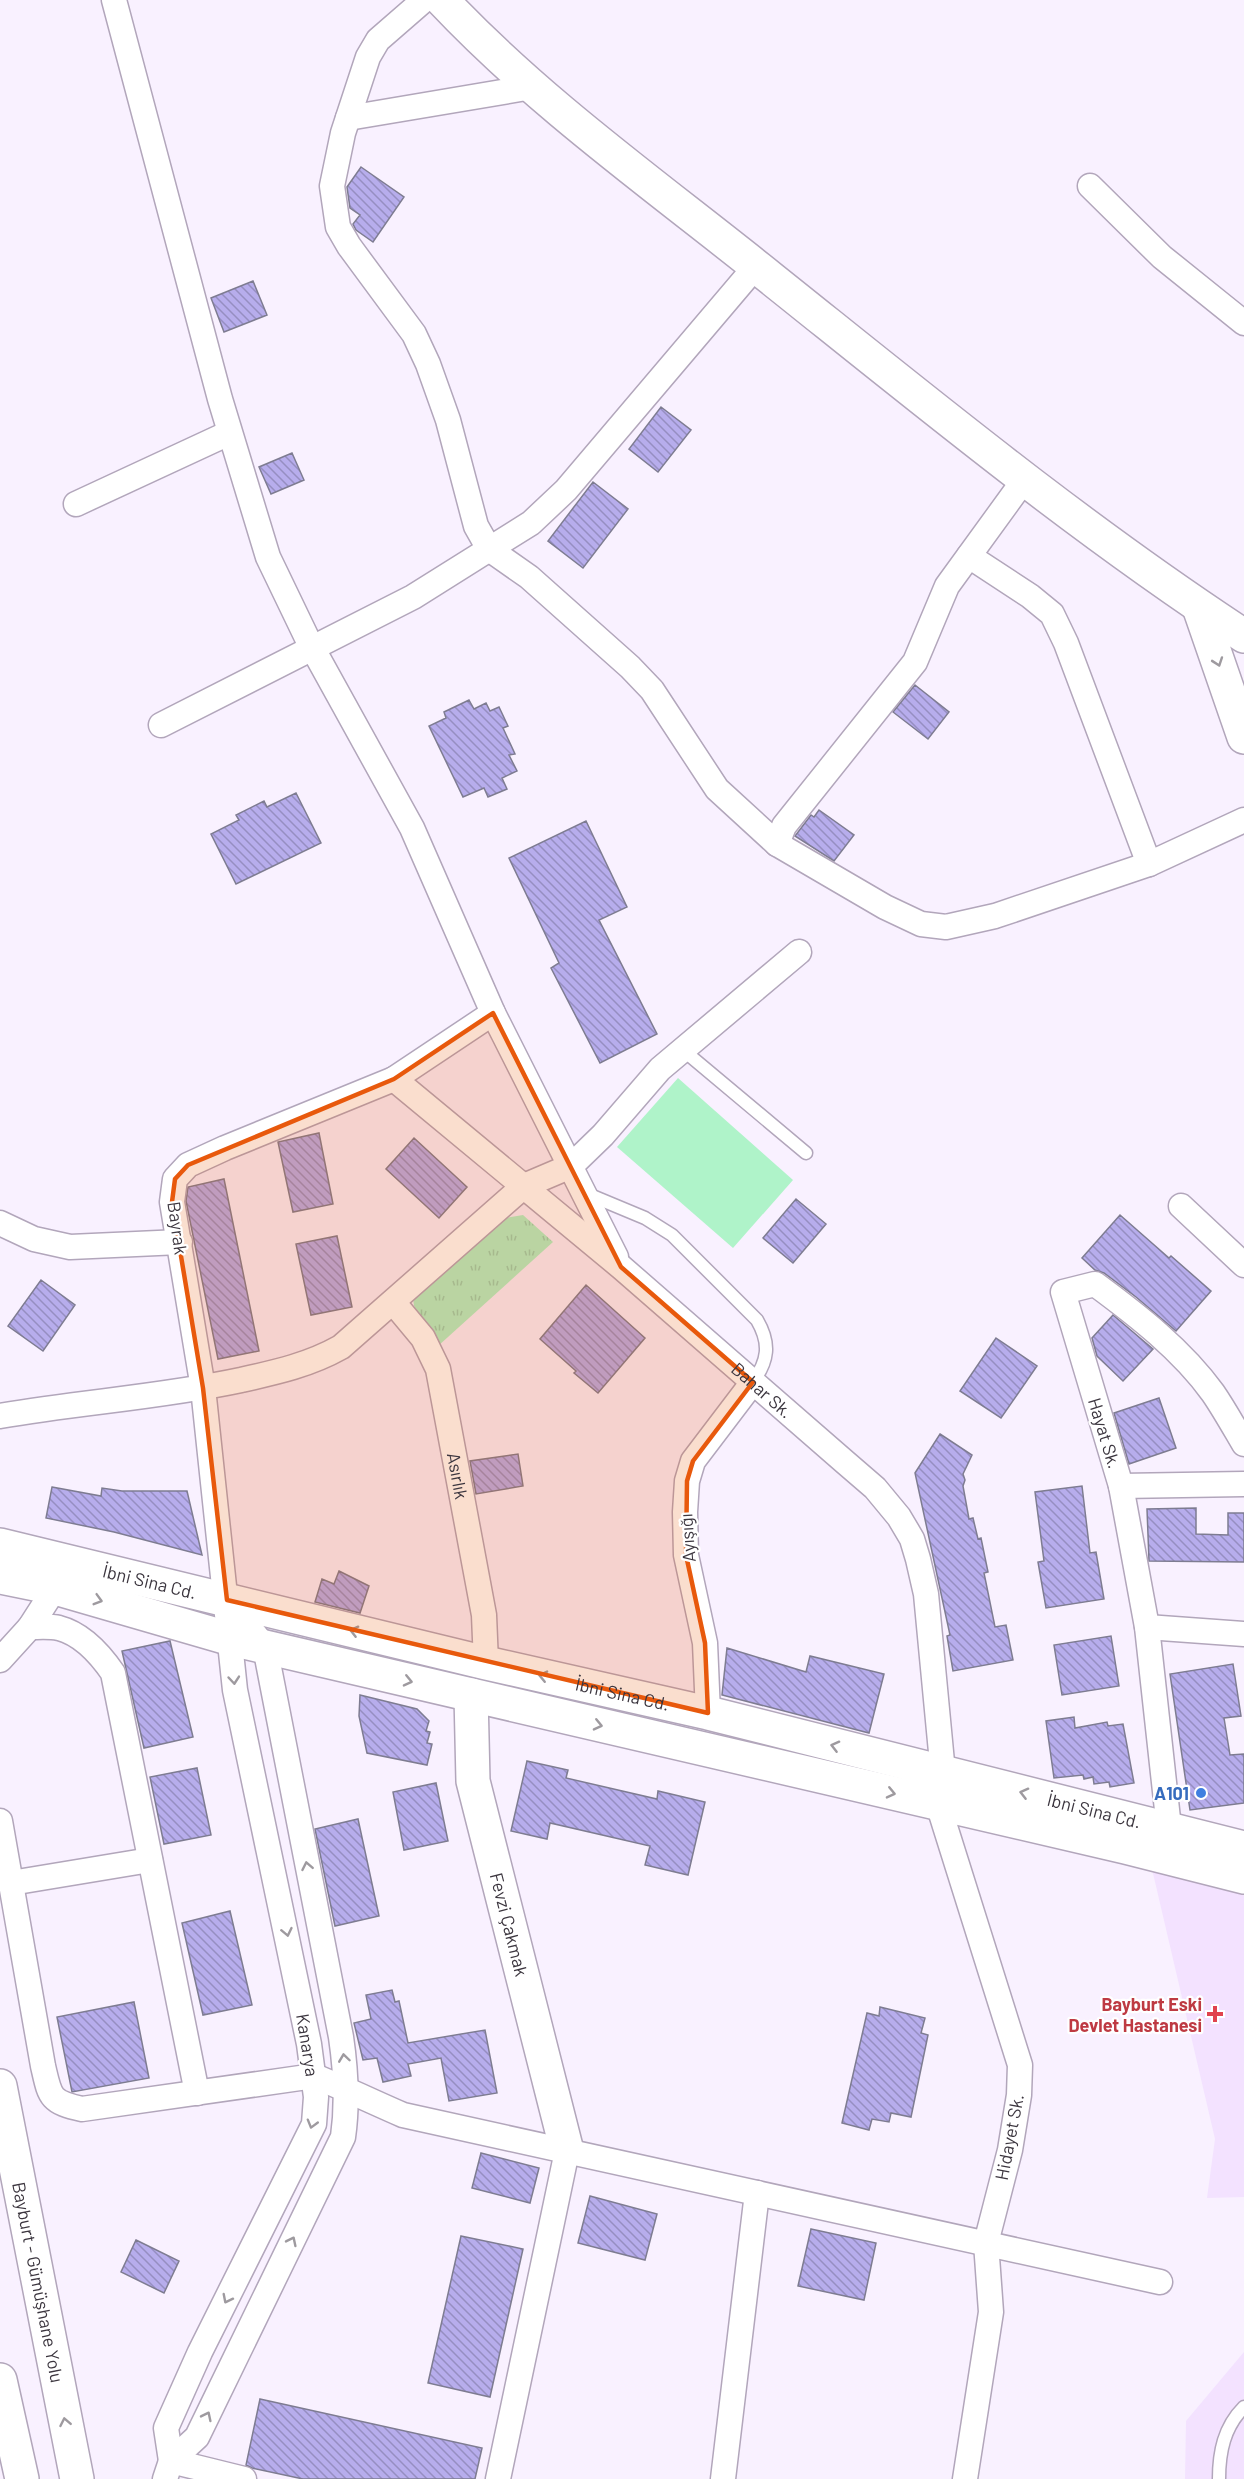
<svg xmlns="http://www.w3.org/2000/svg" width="1244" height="2479" font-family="Barlow,sans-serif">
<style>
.built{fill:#f3e2ff}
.grass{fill:url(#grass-tufts)}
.pitch{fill:#aff3c9}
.building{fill:url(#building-back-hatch);stroke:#7e7c91;stroke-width:1.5}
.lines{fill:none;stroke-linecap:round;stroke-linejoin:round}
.lane-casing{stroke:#b2a6bb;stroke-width:15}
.street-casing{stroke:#b2a6bb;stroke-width:27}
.secondary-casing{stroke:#b2a6bb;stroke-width:36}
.highway-casing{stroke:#b2a6bb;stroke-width:36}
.lane{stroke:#fff;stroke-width:12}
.street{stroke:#fff;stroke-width:24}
.secondary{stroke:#fff;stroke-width:33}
.highway{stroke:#fff;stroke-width:33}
.oneway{stroke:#9e9a9f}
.marked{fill:#e8590c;fill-opacity:0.2;stroke:#e8590c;stroke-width:4.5;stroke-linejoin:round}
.shop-dot{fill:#3f7fe0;stroke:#fff;stroke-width:2}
.health-dot{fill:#e0444e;stroke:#fff;stroke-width:2}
.labels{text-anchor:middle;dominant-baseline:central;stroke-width:4.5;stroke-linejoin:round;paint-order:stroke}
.street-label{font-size:18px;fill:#3c363f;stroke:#fff}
.shop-label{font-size:18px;font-weight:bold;fill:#366cbe;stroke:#fff;text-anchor:end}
.health-label{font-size:18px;font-weight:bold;fill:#be3a42;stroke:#fff;text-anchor:end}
</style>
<defs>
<pattern id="grass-tufts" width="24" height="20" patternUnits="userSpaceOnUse" patternTransform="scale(1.5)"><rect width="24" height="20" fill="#aff3c9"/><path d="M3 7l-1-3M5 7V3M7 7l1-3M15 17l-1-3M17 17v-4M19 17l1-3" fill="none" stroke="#97d1ae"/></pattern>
<pattern id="building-back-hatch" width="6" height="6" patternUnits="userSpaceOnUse" patternTransform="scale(1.5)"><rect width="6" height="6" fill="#b7adec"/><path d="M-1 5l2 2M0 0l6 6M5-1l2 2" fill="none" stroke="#968ec1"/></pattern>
</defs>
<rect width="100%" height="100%" fill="#f9f1ff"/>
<path class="built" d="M 1152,1869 L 1244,1889 L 1244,2197 L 1207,2198 L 1215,2139 Z
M 1244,2352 L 1244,2479 L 1185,2479 L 1186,2421 Z"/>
<path class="grass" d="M 523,1215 L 553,1242 L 438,1346 L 414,1306 L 413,1298 L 500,1219 Z"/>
<path class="pitch" d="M 678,1078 L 793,1180 L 733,1248 L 617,1147 Z"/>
<path class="building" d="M 361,167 L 404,197 L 373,242 L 356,230 L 353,224 L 360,215 L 350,208 L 347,187 Z
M 253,281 L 267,315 L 224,332 L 211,298 Z
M 661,407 L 691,430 L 658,472 L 629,449 Z
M 292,453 L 304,480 L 271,494 L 259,467 Z
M 593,482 L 628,509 L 583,568 L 548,541 Z
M 915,685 L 949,712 L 928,739 L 893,712 Z
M 469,700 L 474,709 L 486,703 L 490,711 L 499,707 L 508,726 L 503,728 L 515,754 L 509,755 L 517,771 L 502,778 L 507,789 L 488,797 L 484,788 L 463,797 L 429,726 L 446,718 L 444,712 Z
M 296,793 L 321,843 L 236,884 L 211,834 L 239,820 L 236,815 L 264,801 L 267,807 Z
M 819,810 L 854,835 L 834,861 L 795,836 L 811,815 L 814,817 Z
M 586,821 L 627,907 L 599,920 L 657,1034 L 600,1063 L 551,968 L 559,963 L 509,858 Z
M 319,1133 L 333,1204 L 293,1212 L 278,1142 Z
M 414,1138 L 467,1187 L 439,1218 L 386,1169 Z
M 224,1179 L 259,1351 L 218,1359 L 186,1201 L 188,1187 Z
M 796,1199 L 826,1224 L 793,1263 L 763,1238 Z
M 1120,1215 L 1169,1258 L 1171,1256 L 1211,1291 L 1176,1331 L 1136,1297 L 1104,1273 L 1095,1270 L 1082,1258 Z
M 337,1236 L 352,1307 L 311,1315 L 296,1244 Z
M 41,1280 L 75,1305 L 43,1351 L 8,1326 Z
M 586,1285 L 645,1338 L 598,1393 L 574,1373 L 576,1371 L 540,1339 Z
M 1113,1315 L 1153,1349 L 1123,1381 L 1097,1356 L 1092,1338 Z
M 996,1338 L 1037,1366 L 1001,1418 L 960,1391 Z
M 1159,1398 L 1176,1448 L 1129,1464 L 1114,1413 Z
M 940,1434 L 972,1455 L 963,1474 L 965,1480 L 963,1486 L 969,1519 L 973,1518 L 978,1539 L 981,1538 L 988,1572 L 984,1573 L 995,1627 L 1006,1625 L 1013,1660 L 953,1671 L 947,1636 L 950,1635 L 915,1473 Z
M 518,1454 L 523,1486 L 476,1494 L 470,1461 Z
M 1082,1486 L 1090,1553 L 1096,1552 L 1104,1599 L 1046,1608 L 1038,1562 L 1044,1561 L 1035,1492 Z
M 52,1487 L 101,1496 L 102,1488 L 122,1491 L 187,1491 L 202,1555 L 114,1532 L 46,1518 Z
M 1196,1508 L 1196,1534 L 1228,1535 L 1228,1513 L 1244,1513 L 1244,1562 L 1149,1561 L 1147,1509 Z
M 339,1571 L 369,1586 L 360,1613 L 315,1602 L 322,1579 L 334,1584 Z
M 1111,1636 L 1119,1686 L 1062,1695 L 1054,1645 Z
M 170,1641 L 193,1737 L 144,1748 L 122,1651 Z
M 727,1648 L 806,1672 L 810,1656 L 884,1674 L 869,1733 L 722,1695 Z
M 1233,1664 L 1241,1716 L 1224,1718 L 1230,1755 L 1244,1754 L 1244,1803 L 1190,1810 L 1170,1674 Z
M 360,1695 L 417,1709 L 429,1721 L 426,1731 L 430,1732 L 427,1743 L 432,1744 L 427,1765 L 367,1753 L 359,1716 Z
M 1074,1717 L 1075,1728 L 1107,1722 L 1108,1726 L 1123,1724 L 1134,1783 L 1110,1787 L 1109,1782 L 1094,1784 L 1093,1777 L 1084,1779 L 1083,1775 L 1054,1778 L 1046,1721 Z
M 527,1761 L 568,1770 L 566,1778 L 657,1799 L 658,1791 L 705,1802 L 688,1875 L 645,1865 L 650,1846 L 550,1823 L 547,1839 L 511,1831 Z
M 197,1768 L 211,1835 L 164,1844 L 150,1777 Z
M 436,1783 L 448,1841 L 404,1850 L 393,1792 Z
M 358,1819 L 379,1916 L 335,1926 L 315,1829 Z
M 230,1911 L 252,2005 L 203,2015 L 182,1923 Z
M 392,1990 L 395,2002 L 399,2001 L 408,2043 L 485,2030 L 497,2093 L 449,2101 L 441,2058 L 408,2064 L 411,2076 L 383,2082 L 377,2058 L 363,2060 L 354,2023 L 371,2019 L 366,1995 Z
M 134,2002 L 149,2078 L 72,2092 L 57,2017 Z
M 880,2007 L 925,2018 L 921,2033 L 928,2035 L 911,2117 L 891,2113 L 889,2122 L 872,2119 L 869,2130 L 842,2123 L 867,2013 L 879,2016 Z
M 481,2153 L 539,2168 L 530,2203 L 472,2188 Z
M 590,2196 L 657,2214 L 645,2260 L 578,2243 Z
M 811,2229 L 876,2243 L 864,2300 L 798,2286 Z
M 461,2236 L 523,2249 L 490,2397 L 428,2383 Z
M 136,2240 L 179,2261 L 164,2293 L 121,2272 Z
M 260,2399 L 482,2448 L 475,2479 L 303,2479 L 252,2468 L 246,2465 Z"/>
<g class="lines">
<g class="lane-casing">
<path id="lane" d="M 683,1050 L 806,1153
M 585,1193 L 645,1218 L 672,1235 L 757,1320 C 771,1344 768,1361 753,1382
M 1219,2479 C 1219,2452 1224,2427 1244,2407"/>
</g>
<g class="street-casing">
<g id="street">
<path d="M 114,0 L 220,399 L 268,557 L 307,638 L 412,828 L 493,1013 L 616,1257"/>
<path d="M 424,0 L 378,40 L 368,57 L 343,133 L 332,186 L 338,227 L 349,246 L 414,334 L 428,364 L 448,420 L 476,526 L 489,549 L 529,577 L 630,667 L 652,690 L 717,789 L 777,844 L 885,907 L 921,924 L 946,927 L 995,916 L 1149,864 L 1244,820"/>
<path d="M 348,118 L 532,87"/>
<path d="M 1090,186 L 1162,257 L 1244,323"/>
<path d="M 76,504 L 229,433"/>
<path d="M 969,556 L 1030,596 L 1052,614 L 1066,643 L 1149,864"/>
<path d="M 161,725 L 413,597 L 531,523 L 566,490 L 756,266"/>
<path d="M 777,844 L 784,826 L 915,662 L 947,586 L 1024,480"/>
<path id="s1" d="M 394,1079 L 621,1267 L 846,1463 L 875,1488 L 899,1517 L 912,1539 L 918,1559 L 926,1594 L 943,1773 L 938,1804 L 1020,2065 L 1019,2095 L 1010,2150 L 986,2243 L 991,2312 L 965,2479"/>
<path d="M 1181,1206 L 1244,1265"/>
<path d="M 0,1223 L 34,1239 L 70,1247 L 180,1242"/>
<path id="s2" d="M 393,1302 L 423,1338 L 438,1369 L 484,1615 L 486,1663"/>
<path d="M 0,1416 C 80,1402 162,1397 241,1380 C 277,1372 309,1365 341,1347 L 524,1186 L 571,1166 L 603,1135 L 660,1069 L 799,952"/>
<path d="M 1121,1486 L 1244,1484"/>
<path d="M 30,1627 C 39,1627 50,1626 59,1628 C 82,1634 100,1654 113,1673 L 197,2093"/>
<path d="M 1147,1627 L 1244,1634"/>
<path d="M 0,1660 L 30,1627 L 55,1588"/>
<path d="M 708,1713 L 705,1643 L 686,1555 L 685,1512 L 687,1481 L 693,1461 L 753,1382"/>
<path d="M 0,1821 L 43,2066 C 50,2096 49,2102 82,2109 L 314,2076 C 344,2088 373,2102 403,2115 L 1160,2282"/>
<path d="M 1169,1828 L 1147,1627 L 1121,1486 L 1063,1292 L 1095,1284 C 1137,1315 1182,1350 1213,1393 C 1224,1409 1234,1427 1244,1444"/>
<path d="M 11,1883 L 150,1860"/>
<path d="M 171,2461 L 166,2428 L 200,2352 L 314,2124 L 316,2097 L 309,2044 L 235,1690 L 203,1388 L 172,1202 L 175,1179 L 188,1165 L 225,1148 L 394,1079 L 493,1013"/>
<path d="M 171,2461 L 244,2479"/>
<path d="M 165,2479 L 171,2461 L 197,2437 L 343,2137 C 348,2102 346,2071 341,2037 L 265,1647 L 227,1600"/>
<path d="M 498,2479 L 567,2151"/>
<path d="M 723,2479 L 757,2193"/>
</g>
</g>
<g class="secondary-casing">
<g id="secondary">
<path d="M 442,0 C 541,105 659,188 772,279 C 926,402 1079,528 1244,636"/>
<path d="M 1199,607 L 1244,737"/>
<path id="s3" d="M 0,1545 L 486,1663 L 708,1713 L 1244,1848"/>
<path d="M 0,1577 L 55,1588 L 231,1639 L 1125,1847 L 1244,1877"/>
<path id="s4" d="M 471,1695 L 473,1781 L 567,2151"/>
</g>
</g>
<g class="highway-casing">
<g id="highway">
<path id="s5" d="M 0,2086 L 77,2479"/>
<path d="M 0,2380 L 22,2479"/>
</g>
</g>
<use href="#lane" class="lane"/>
<use href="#street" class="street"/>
<use href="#secondary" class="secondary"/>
<use href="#highway" class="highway"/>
</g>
<defs><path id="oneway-chevron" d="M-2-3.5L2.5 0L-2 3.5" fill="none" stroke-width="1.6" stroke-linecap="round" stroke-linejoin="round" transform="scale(1.5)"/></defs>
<g class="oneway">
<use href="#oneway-chevron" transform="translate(1218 662) rotate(71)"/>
<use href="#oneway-chevron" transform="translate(98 1600) rotate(16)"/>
<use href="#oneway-chevron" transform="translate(354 1631) rotate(-166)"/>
<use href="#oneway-chevron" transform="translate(543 1676) rotate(-167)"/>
<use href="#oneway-chevron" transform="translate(234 1680) rotate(85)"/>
<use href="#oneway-chevron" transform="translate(408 1681) rotate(13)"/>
<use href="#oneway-chevron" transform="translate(598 1725) rotate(13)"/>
<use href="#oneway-chevron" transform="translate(835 1746) rotate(-166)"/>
<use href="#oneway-chevron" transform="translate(891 1793) rotate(13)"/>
<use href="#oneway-chevron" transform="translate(1024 1793) rotate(-166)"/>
<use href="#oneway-chevron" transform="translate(307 1866) rotate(-101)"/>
<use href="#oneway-chevron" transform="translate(287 1932) rotate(78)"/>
<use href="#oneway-chevron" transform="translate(344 2058) rotate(-98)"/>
<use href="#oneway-chevron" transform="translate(312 2124) rotate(106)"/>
<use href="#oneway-chevron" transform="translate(292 2241) rotate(-64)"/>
<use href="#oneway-chevron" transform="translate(227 2299) rotate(117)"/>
<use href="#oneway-chevron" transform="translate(207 2416) rotate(-64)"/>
<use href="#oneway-chevron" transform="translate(65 2422) rotate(-101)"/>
</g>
<path class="marked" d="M 493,1013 L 621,1267 L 753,1382 L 693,1461 L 687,1481 L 686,1555 L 705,1643 L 708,1713 L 227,1600 L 203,1388 L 172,1202 L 175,1179 L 188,1165 L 394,1079 Z"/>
<circle class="shop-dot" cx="1201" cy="1793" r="6"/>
<path class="health-dot" d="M1212 2005h6v6h6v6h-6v6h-6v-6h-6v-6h6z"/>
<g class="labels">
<g class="street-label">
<text transform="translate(178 1228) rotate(82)">Bayrak</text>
<text stroke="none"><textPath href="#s1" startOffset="482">Bahar Sk.</textPath></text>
<text transform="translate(1105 1433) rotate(73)">Hayat Sk.</text>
<text stroke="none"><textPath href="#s2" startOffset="190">Asırlık</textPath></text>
<text transform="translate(687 1538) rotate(-94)">Ayışığı</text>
<text stroke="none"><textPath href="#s3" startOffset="154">İbni Sina Cd.</textPath></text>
<text stroke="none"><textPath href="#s3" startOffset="640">İbni Sina Cd.</textPath></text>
<text stroke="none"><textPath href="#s3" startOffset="1126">İbni Sina Cd.</textPath></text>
<text stroke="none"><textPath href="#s4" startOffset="234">Fevzi Çakmak</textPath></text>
<text transform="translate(308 2045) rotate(81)">Kanarya</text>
<text transform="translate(1009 2137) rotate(-79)">Hidayet Sk.</text>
<text stroke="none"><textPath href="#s5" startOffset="200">Bayburt - Gümüşhane Yolu</textPath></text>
</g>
<g class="shop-label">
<text x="1189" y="1793">A101</text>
</g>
<g class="health-label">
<text x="1202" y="2004">Bayburt Eski<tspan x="1202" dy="21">Devlet Hastanesi</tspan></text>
</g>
</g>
</svg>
